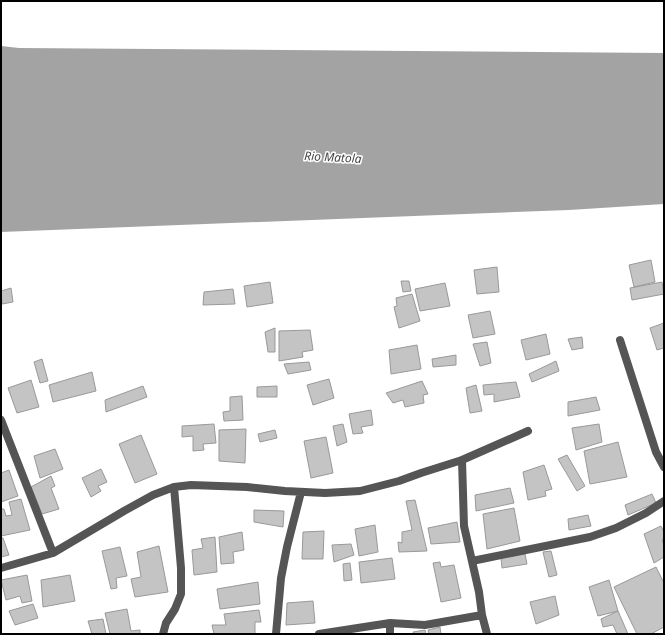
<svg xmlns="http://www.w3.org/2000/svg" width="665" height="635" font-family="'Noto Sans',sans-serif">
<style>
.water{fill:#a3a3a3}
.building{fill:#c4c4c4;stroke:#999}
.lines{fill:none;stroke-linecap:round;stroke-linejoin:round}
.minor{stroke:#555;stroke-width:8}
.labels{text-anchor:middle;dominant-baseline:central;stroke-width:3;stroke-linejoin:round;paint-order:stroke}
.water-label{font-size:12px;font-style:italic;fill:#444;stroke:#fff}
</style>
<rect width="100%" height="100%" fill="#fff"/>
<path class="water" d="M 1,46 L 19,48 L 664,53 L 664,204 L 569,210 L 1,232 Z"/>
<path class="building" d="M 651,260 L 655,282 L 634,287 L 629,265 Z
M 497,267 L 499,292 L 477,294 L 474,270 Z
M 401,281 L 409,281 L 411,291 L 403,292 Z
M 270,282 L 273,303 L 247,307 L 244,286 Z
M 662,282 L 664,294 L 632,300 L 630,288 Z
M 445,283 L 450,306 L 420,311 L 415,289 Z
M 11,288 L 13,302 L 2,304 L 1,291 Z
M 233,289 L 235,304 L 203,305 L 204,292 Z
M 412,294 L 420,321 L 399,328 L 394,307 L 397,306 L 396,298 Z
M 490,311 L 495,334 L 473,338 L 468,315 Z
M 664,323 L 664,348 L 657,350 L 650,328 Z
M 275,328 L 275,352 L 268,352 L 265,332 Z
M 310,330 L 313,350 L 302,352 L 303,357 L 279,361 L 279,331 Z
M 546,334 L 550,354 L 526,360 L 521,340 Z
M 582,337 L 583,348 L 572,350 L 568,339 Z
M 487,342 L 491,363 L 480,366 L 473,344 Z
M 417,345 L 421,369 L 391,374 L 389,350 Z
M 456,355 L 456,365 L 433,367 L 432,359 Z
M 42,359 L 48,381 L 40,383 L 34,362 Z
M 556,361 L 559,371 L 532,382 L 529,374 Z
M 309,362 L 311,370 L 288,374 L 284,364 Z
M 92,372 L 96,391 L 53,402 L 49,385 Z
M 329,379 L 334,398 L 313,405 L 307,385 Z
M 31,380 L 39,407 L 17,413 L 8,388 Z
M 422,381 L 428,394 L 423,395 L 424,403 L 405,407 L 403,400 L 393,403 L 386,393 Z
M 516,382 L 520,397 L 494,402 L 494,394 L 484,395 L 483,385 Z
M 476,385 L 482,411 L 470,413 L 466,388 Z
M 143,386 L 147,397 L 106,412 L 105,400 Z
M 277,386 L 277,397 L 257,397 L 257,387 Z
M 242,396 L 243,420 L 224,421 L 223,412 L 230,411 L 230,397 Z
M 596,397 L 600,410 L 568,416 L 568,402 Z
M 371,410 L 373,425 L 361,427 L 363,433 L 353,434 L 349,414 Z
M 214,424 L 216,443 L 203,444 L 204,450 L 193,451 L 193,436 L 182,437 L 182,426 Z
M 343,424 L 347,442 L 337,446 L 333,426 Z
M 599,424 L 602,442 L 576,450 L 572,428 Z
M 246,429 L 245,463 L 219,461 L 219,430 Z
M 275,430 L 277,438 L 260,442 L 258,434 Z
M 141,435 L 157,474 L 135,483 L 119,444 Z
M 326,437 L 333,473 L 311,478 L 304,441 Z
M 618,442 L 627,477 L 590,484 L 584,451 Z
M 55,449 L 63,469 L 40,478 L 34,456 Z
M 567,455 L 585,486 L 577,491 L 558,459 Z
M 544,465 L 552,489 L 545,491 L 546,496 L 528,500 L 523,472 Z
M 101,469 L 107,482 L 98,486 L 101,491 L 91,497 L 82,478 Z
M 9,470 L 18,496 L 1,502 L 1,473 Z
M 51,476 L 55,486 L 51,488 L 59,509 L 42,514 L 31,487 Z
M 510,488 L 514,503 L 476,511 L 475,495 Z
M 652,494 L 656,503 L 628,515 L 625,505 Z
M 21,499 L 30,530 L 1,536 L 1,509 L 4,509 L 6,516 L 12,515 L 9,502 Z
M 415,500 L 427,551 L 399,552 L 398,542 L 402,543 L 402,532 L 412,530 L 406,501 Z
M 514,508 L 520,541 L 487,549 L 483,514 Z
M 254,510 L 284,511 L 283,527 L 254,522 Z
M 588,515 L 591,526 L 569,530 L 568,519 Z
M 457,522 L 460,542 L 431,544 L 428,528 Z
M 375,525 L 378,552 L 359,556 L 355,529 Z
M 661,526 L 664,532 L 664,539 L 662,540 L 664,545 L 664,557 L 654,563 L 644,534 Z
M 324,531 L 323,559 L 302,559 L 303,532 Z
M 242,532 L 244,550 L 233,552 L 234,563 L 221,564 L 219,537 Z
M 215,537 L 217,572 L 194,575 L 192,550 L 203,548 L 201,539 Z
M 1,538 L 3,538 L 9,555 L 1,557 Z
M 351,544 L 354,555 L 334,562 L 332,545 Z
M 159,546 L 168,592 L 135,597 L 131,579 L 141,577 L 137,552 Z
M 120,547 L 127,576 L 116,578 L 117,588 L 111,589 L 102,551 Z
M 551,551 L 557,575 L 549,577 L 543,552 Z
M 525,554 L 527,564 L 502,568 L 501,558 Z
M 392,558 L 395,579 L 361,583 L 359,562 Z
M 440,562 L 441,567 L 454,565 L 461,598 L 441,602 L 433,563 Z
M 350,563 L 352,580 L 344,581 L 343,564 Z
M 656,567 L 664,583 L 664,627 L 651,634 L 637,634 L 614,587 Z
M 27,575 L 32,601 L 22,603 L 20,596 L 6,600 L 1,580 Z
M 70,575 L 75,601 L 43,607 L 41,580 Z
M 609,580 L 618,611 L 598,616 L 589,587 Z
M 258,582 L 260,604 L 220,609 L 217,589 Z
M 555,596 L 559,615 L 536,624 L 530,602 Z
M 313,601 L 315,623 L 286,625 L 287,603 Z
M 33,604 L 38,618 L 15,625 L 9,611 Z
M 127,609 L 131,631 L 140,630 L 140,634 L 110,634 L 105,613 Z
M 259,610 L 261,622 L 255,622 L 255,634 L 214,634 L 212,625 L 226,625 L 224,614 Z
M 618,611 L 628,634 L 617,634 L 613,625 L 603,627 L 601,619 Z
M 103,619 L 106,634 L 92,634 L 88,621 Z
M 440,627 L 441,634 L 429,634 L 428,630 Z
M 425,630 L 426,634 L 414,634 L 413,632 Z"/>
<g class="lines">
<path class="minor" d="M 620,340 L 656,452 L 664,467
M 1,420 L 53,553
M 462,460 L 464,526 L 479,592 L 482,615 L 487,634
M 472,561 L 590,537 L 616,528 L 646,513 L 664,501
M 1,568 L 53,553 L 124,511 L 153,495 L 174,487 L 191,485 L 247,487 L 285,491 L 325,493 L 360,491 L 399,481 L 421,473 L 462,460 L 528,431
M 390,623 L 390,634
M 163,634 L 166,623 L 175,609 L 181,594 L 181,568 L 174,487
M 276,634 L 281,578 L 287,547 L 301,492
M 319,634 L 390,623 L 425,625 L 482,615"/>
</g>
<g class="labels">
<g class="water-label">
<text transform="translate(333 157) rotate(3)">Rio Matola</text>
</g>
</g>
<rect width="665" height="635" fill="none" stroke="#000000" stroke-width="4"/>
</svg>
